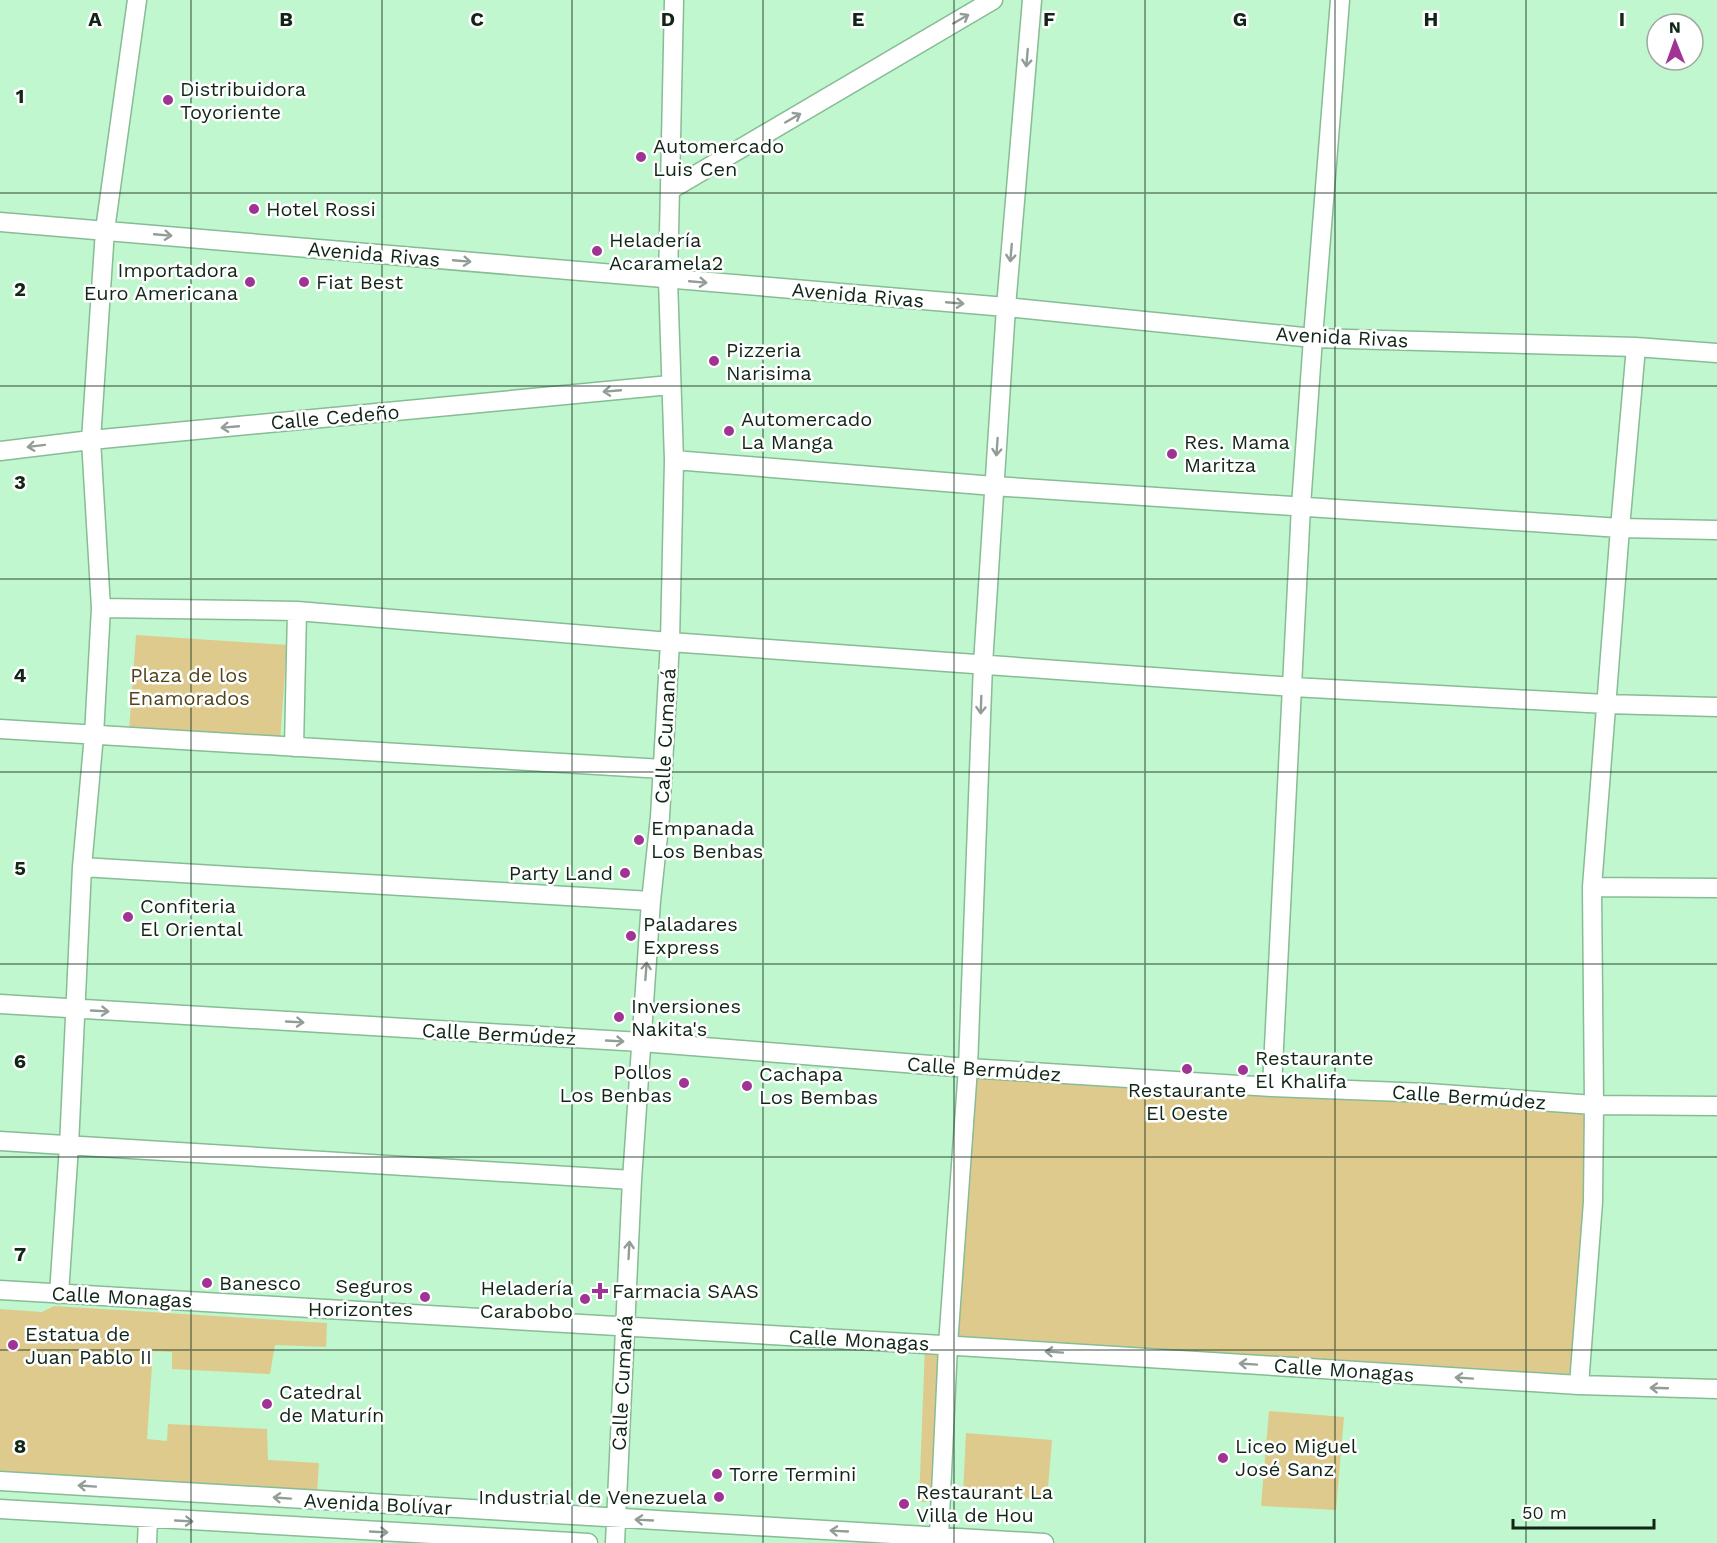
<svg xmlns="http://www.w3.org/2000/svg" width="1717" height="1543" font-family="'Work Sans',sans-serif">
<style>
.green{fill:#deca8c}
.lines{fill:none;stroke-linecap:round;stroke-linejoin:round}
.minor-casing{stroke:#87bc95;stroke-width:21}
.minor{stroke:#fff;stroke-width:18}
.oneway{stroke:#939d97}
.grid{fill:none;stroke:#102617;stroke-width:1.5;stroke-opacity:0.55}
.poi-dot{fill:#9f3494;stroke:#fff;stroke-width:2}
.labels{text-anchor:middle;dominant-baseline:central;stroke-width:5;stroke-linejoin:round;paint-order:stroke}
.poi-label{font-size:20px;fill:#102617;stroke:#fff;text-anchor:start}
.street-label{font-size:20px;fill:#102617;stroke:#fff}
.park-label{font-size:20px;fill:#50441c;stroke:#fff}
.grid-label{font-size:20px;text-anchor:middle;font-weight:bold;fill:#102617;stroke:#fff;stroke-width:5;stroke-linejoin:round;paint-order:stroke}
</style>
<rect width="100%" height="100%" fill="#c0f7ce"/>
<path class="green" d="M 136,635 L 287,645 L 280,742 L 129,731 Z
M 968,1068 L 1594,1105 L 1579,1385 L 949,1345 L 941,1502 L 919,1502 L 925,1344 L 948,1345 Z
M 54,1306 L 327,1323 L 326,1347 L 275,1345 L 270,1374 L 172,1369 L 172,1352 L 153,1351 L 147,1439 L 167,1441 L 168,1424 L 267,1429 L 268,1460 L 319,1463 L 317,1494 L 0,1473 L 0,1309 L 42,1312 Z
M 1269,1411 L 1344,1417 L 1336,1510 L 1261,1506 Z
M 966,1433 L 1052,1440 L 1047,1500 L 963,1493 Z"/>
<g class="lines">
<g class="minor-casing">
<path id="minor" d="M 670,190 L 993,0
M 0,222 L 1006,307 L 1313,338 L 1636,347 L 1717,353
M 0,451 L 91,440 L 670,385
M 674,460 L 994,486 L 1620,528 L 1717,530
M 101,608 L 297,611 L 670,642 L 1293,687 L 1606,704 L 1717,707
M 0,729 L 663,769
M 294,747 L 297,611
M 82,867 L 651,901
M 1592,887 L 1717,888
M 0,1004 L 641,1042 L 968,1068 L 1272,1087 L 1428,1093 L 1594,1105 L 1717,1106
M 1272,1087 L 1301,506 L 1313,338 L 1340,0
M 0,1141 L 632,1180
M 0,1290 L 925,1344 L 1579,1385 L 1717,1389
M 59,1294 L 69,1146 L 82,867 L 94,735 L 101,608 L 91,440 L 105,230 L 137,0
M 1579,1385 L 1593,1202 L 1594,1105 L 1592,887 L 1620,528 L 1636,347
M 0,1481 L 1044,1543
M 0,1509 L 588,1543
M 939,1537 L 948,1345 L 968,1068 L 983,664 L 1006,307 L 1032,0
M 147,1543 L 148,1519
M 615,1543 L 632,1180 L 651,901 L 660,817 L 670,642 L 674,460 L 668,280 L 674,0"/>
</g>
<use href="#minor" class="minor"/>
</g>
<defs><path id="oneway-shaft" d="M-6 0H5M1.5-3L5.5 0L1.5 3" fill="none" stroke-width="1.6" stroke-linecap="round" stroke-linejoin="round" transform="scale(1.5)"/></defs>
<g class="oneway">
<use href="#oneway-shaft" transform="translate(961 19) rotate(-30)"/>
<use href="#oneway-shaft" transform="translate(1027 58) rotate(95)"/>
<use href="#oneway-shaft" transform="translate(793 118) rotate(-30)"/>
<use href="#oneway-shaft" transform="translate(163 235) rotate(5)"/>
<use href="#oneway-shaft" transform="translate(1011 253) rotate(95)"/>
<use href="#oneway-shaft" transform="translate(462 261) rotate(5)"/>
<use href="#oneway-shaft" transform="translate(698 282) rotate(5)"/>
<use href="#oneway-shaft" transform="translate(955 303) rotate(5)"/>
<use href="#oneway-shaft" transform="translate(612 391) rotate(175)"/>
<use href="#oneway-shaft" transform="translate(230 427) rotate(175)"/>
<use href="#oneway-shaft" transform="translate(36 446) rotate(173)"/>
<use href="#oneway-shaft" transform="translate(997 447) rotate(94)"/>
<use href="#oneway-shaft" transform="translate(981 705) rotate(92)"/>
<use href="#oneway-shaft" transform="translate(646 971) rotate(-86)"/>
<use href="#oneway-shaft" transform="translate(100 1011) rotate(3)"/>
<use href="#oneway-shaft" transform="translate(295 1022) rotate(3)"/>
<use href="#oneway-shaft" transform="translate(615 1041) rotate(3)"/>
<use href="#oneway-shaft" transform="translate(629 1250) rotate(-87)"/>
<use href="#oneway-shaft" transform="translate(1054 1352) rotate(-176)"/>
<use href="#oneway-shaft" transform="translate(1248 1364) rotate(-176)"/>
<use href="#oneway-shaft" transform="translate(1464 1378) rotate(-176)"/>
<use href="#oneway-shaft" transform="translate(1659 1388) rotate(-178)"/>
<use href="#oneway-shaft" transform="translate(87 1486) rotate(-176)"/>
<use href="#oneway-shaft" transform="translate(282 1498) rotate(-176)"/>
<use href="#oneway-shaft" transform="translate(644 1520) rotate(-177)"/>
<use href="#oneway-shaft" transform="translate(184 1521) rotate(3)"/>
<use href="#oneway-shaft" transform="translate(839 1531) rotate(-177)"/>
<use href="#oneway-shaft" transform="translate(379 1532) rotate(3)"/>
</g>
<path class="grid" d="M 191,0 L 191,1543M 382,0 L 382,1543M 572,0 L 572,1543M 763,0 L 763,1543M 954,0 L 954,1543M 1145,0 L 1145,1543M 1335,0 L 1335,1543M 1526,0 L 1526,1543M 0,193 L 1717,193M 0,386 L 1717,386M 0,579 L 1717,579M 0,772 L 1717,772M 0,964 L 1717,964M 0,1157 L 1717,1157M 0,1350 L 1717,1350"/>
<g class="poi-dot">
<circle cx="168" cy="100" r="6"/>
<circle cx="641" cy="157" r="6"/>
<circle cx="254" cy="209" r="6"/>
<circle cx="597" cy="251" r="6"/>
<circle cx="250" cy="282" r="6"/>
<circle cx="304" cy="282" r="6"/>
<circle cx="714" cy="361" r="6"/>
<circle cx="729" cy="431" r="6"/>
<circle cx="1172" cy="454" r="6"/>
<circle cx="639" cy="840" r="6"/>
<circle cx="625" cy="873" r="6"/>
<circle cx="128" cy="917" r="6"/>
<circle cx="631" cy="936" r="6"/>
<circle cx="619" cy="1017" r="6"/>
<circle cx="1187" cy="1069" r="6"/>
<circle cx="1243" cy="1070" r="6"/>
<circle cx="684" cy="1083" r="6"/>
<circle cx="747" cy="1086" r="6"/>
<circle cx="207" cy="1283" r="6"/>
<path d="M597 1282h6v6h6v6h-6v6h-6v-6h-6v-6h6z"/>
<circle cx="425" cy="1297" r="6"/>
<circle cx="585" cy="1299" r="6"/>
<circle cx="13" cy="1345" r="6"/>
<circle cx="267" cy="1404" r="6"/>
<circle cx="1223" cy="1458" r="6"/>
<circle cx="717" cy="1474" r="6"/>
<circle cx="719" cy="1497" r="6"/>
<circle cx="904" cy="1504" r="6"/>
</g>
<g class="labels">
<g class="poi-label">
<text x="180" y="89">Distribuidora<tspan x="180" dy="23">Toyoriente</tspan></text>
<text x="653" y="146">Automercado<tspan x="653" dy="23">Luis Cen</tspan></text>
<text x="266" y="209">Hotel Rossi</text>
<text x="609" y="240">Heladería<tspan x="609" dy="23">Acaramela2</tspan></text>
<text x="238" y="270" text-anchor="end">Importadora<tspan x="238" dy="23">Euro Americana</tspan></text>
<text x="316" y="282">Fiat Best</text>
<text x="726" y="350">Pizzeria<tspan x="726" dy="23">Narisima</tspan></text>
<text x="741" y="419">Automercado<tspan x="741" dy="23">La Manga</tspan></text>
<text x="1184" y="442">Res. Mama<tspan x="1184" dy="23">Maritza</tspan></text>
<text x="651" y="828">Empanada<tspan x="651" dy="23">Los Benbas</tspan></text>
<text x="613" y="873" text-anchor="end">Party Land</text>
<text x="140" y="906">Confiteria<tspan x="140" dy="23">El Oriental</tspan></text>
<text x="643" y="924">Paladares<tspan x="643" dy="23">Express</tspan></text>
<text x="631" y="1006">Inversiones<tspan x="631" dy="23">Nakita's</tspan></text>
<text x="1255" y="1058">Restaurante<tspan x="1255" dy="23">El Khalifa</tspan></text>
<text x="672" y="1072" text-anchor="end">Pollos<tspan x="672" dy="23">Los Benbas</tspan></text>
<text x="759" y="1074">Cachapa<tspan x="759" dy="23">Los Bembas</tspan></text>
<text x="1187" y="1090" text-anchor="middle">Restaurante<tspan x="1187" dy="23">El Oeste</tspan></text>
<text x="219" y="1283">Banesco</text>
<text x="413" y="1286" text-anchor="end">Seguros<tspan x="413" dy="23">Horizontes</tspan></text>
<text x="573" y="1288" text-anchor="end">Heladería<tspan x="573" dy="23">Carabobo</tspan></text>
<text x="612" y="1291">Farmacia SAAS</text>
<text x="25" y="1334">Estatua de<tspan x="25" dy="23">Juan Pablo II</tspan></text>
<text x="279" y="1392">Catedral<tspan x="279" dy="23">de Maturín</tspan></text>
<text x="1235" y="1446">Liceo Miguel<tspan x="1235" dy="23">José Sanz</tspan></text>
<text x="729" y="1474">Torre Termini</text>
<text x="916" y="1492">Restaurant La<tspan x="916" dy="23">Villa de Hou</tspan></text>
<text x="707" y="1497" text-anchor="end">Industrial de Venezuela</text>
</g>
<g class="street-label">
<text transform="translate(374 254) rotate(5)">Avenida Rivas</text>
<text transform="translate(858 295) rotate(5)">Avenida Rivas</text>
<text transform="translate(1342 337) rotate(3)">Avenida Rivas</text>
<text transform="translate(335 417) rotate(-5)">Calle Cedeño</text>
<text transform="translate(665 736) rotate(-87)">Calle Cumaná</text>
<text transform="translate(499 1034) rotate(3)">Calle Bermúdez</text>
<text transform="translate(984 1069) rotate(4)">Calle Bermúdez</text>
<text transform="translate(1469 1097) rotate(4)">Calle Bermúdez</text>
<text transform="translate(122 1297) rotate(3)">Calle Monagas</text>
<text transform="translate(859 1340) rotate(3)">Calle Monagas</text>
<text transform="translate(1344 1370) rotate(4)">Calle Monagas</text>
<text transform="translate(622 1383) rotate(-87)">Calle Cumaná</text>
<text transform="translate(378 1504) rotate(3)">Avenida Bolívar</text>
</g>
<g class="park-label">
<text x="189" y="675">Plaza de los<tspan x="189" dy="23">Enamorados</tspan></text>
</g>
</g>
<g class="grid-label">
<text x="95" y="26">A</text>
<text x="286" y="26">B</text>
<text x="477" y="26">C</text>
<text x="668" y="26">D</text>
<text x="858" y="26">E</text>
<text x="1049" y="26">F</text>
<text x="1240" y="26">G</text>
<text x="1431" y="26">H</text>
<text x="1622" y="26">I</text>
<text x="20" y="103">1</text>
<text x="20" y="296">2</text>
<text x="20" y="489">3</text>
<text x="20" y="682">4</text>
<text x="20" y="875">5</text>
<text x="20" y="1068">6</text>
<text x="20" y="1261">7</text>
<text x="20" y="1453">8</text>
</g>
<g transform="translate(1675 42) rotate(359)"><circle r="28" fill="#ffffff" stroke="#9fa8a2" stroke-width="1.5"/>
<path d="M0-4.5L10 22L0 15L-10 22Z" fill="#9f3494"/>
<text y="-9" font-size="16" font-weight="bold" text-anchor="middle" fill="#102617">N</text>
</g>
<path d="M1513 1519v9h141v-9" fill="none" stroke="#102617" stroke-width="3"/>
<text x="1522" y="1519" font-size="18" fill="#102617" stroke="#ffffff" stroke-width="4.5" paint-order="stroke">50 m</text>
</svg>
